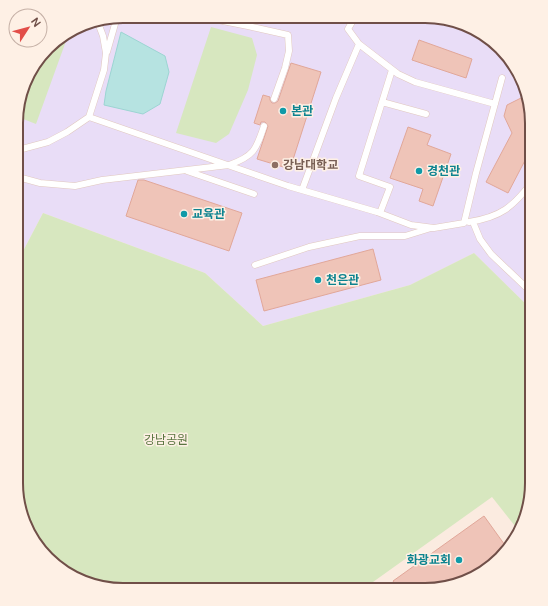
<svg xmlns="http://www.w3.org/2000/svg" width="548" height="606" font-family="'DM Sans','Noto Sans KR',sans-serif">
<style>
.education{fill:#e9ddf7}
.green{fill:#d7e7bf}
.water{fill:#b6e3e1;stroke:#9cd5d3}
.building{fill:#efc4b8;stroke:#e1a799}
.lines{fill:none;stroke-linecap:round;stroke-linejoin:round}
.lane-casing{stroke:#e1c8bf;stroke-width:7}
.lane{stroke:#fff;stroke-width:6}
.culture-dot{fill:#0f9aa8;stroke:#fef0e5;stroke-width:1.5}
.education-dot{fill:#8d6e63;stroke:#fef0e5;stroke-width:1.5}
.labels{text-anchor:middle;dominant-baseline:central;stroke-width:3;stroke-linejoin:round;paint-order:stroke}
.culture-label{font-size:12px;font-weight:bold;fill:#0d838f;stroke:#fef0e5;text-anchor:start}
.education-label{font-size:12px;font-weight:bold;fill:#785e54;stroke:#fef0e5;text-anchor:start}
.park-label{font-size:12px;fill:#5b7641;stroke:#fef0e5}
.rim{fill:none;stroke:#704f48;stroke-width:2}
</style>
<rect width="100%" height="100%" fill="#fbebe0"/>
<path class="education" d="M 123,16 L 438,17 L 484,34 L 514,64 L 532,117 L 532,310 L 474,253 L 410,285 L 263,326 L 205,273 L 43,213 L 21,255 L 17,254 L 18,103 L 30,70 L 53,43 L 89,22 Z"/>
<path class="green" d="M 211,27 L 252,38 L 257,55 L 248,90 L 229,134 L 216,143 L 176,133 Z
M 59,39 L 66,41 L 36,124 L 18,117 L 18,103 L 30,70 L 53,43 Z
M 43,213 L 205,273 L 263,326 L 410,285 L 474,253 L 532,310 L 532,489 L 519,531 L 492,497 L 373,582 L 379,590 L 116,590 L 69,575 L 34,542 L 16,489 L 17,254 L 21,255 Z"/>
<path class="water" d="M 121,32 L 165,56 L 169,72 L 160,104 L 143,114 L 104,105 L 106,91 Z"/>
<path class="building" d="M 419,40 L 472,59 L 466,78 L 412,60 Z
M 291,63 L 321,72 L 290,169 L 257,159 L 268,126 L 265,122 L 261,122 L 260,125 L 254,123 L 263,95 L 270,97 L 270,100 L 272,103 L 275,103 L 278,101 Z
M 525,96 L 532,117 L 532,147 L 508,193 L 486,182 L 512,133 L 504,116 L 507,105 Z
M 408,127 L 431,135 L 427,145 L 451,154 L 433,206 L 419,201 L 423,189 L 390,178 Z
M 138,180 L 144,180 L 242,213 L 229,251 L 126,216 Z
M 373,249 L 381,280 L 264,311 L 256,280 Z
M 484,516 L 507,548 L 484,572 L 431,590 L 399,590 L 393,581 Z"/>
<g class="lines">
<g class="lane-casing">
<path id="lane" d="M 198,16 L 248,26
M 241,16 L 248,26 L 288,35 L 289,51 L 285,68 L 274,99
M 355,17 L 348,29 L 359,44 L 398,74 L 415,82 L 495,104
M 107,52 L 117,17
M 382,102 L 426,114
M 89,117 L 288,186 L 377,212 L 411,225 L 434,228 L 464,223 L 476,173 L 502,78
M 18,149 L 22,149 L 48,142 L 67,132 L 89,117 L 104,70 L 106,53 L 103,36 L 97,20
M 187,171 L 254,194
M 18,177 L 40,183 L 75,186 L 102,180 L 229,165 C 254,156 256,150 264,126
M 302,190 L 336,98 L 359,44
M 380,213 L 390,187 L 359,176 L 392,70
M 469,222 C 501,217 513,207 532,182
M 473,222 L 480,239 L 491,254 L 532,293
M 255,265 L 309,247 L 360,236 L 405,236 L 431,228"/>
</g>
<use href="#lane" class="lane"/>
</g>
<g class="culture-dot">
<circle cx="283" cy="111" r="4"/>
<circle cx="419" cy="171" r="4"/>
<circle cx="184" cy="214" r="4"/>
<circle cx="318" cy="280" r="4"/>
<circle cx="459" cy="560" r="4"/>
</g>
<circle class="education-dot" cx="275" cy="165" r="4"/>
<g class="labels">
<g class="culture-label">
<text x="291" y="111">본관</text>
<text x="427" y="171">경천관</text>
<text x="192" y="214">교육관</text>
<text x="326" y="280">천은관</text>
<text x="451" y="560" text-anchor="end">화광교회</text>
</g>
<g class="education-label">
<text x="283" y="165">강남대학교</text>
</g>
<g class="park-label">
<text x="166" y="440">강남공원</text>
</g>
</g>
<path d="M0 0H548V606H0ZM123 23H425A100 100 0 0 1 525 123V483A100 100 0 0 1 425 583H123A100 100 0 0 1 23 483V123A100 100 0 0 1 123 23Z" fill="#fef0e5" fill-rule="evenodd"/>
<path class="rim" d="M123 23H425A100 100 0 0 1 525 123V483A100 100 0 0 1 425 583H123A100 100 0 0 1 23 483V123A100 100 0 0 1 123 23Z"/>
<g transform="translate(28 28) rotate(54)"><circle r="19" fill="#fef0e5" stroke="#c5b0a6"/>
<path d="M0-3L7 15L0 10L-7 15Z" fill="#e24d48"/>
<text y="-6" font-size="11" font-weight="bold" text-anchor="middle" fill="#704f48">N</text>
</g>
</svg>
